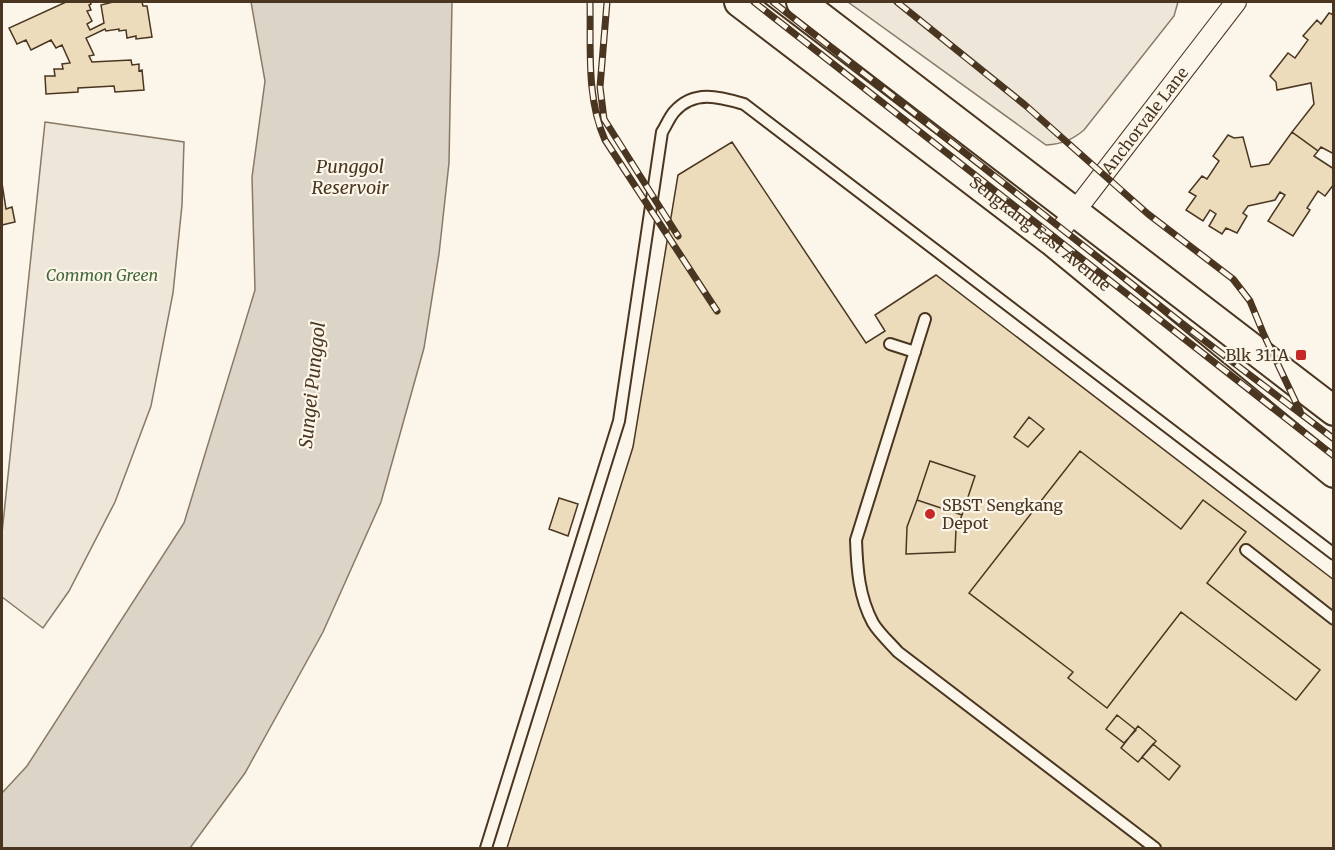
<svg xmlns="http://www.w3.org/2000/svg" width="1335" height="850" font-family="Merriweather,serif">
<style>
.green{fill:#ede6d9;stroke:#887966;stroke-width:1.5}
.water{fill:#dcd4c6;stroke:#887966;stroke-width:1.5}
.building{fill:#ecdcbc;stroke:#4a3520;stroke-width:1.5}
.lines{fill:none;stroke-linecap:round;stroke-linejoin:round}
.service-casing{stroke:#4a3520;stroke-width:14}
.minor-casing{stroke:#4a3520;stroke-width:22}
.secondary-casing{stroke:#4a3520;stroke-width:32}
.service{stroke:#fbf6e9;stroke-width:10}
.minor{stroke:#fbf6e9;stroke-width:20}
.secondary{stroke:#fbf6e9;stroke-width:28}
.rail-casing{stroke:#4a3520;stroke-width:7}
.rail{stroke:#fbf6e9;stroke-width:4.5;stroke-dasharray:14;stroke-linecap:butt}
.poi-dot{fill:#c62828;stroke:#fbf6e9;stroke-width:2}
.labels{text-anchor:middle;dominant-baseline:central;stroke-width:4.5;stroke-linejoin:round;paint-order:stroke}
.street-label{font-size:16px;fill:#4a3520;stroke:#fbf6e9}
.park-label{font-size:16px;font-style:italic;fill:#436837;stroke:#fbf6e9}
.poi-label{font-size:16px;fill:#4a3520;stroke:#fbf6e9;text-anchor:end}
.water-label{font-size:18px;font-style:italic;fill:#4a3520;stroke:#fbf6e9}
</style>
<rect width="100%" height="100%" fill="#fbf6e9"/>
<path class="green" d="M 848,2 L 1178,2 L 1174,16 L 1084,130 C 1072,140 1062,144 1046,145 Z
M 45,122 L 184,142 L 182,205 L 173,293 L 151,406 L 115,502 L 69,591 L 43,628 L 2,597 L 2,533 Z"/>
<path class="water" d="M 251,2 L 452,2 L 449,163 L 439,254 L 424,348 L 381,502 L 323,632 L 245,773 L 190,848 L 2,848 L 2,793 L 27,766 L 184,523 L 255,290 L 252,177 L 265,81 Z"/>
<path class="building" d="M 66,2 L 90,2 L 91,4 L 89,5 L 91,10 L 87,11 L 92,21 L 87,24 L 90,30 L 104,23 L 101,5 L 113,2 L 142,2 L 143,6 L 147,6 L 152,37 L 136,39 L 136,36 L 127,38 L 126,30 L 119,31 L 119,29 L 106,31 L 105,29 L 86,38 L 94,55 L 89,56 L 92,62 L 131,60 L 132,65 L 139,64 L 139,71 L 142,70 L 144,90 L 115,92 L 114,86 L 78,88 L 78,92 L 46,94 L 45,76 L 55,76 L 54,69 L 63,69 L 62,64 L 70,63 L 62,45 L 56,48 L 51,40 L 31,50 L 26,40 L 17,44 L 9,28 Z
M 1329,13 L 1334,15 L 1334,154 L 1321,147 L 1318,151 L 1292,132 L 1314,104 L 1311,83 L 1277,90 L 1276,82 L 1270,76 L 1288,53 L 1295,58 L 1308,40 L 1303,36 L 1317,20 L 1321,24 Z
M 1292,132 L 1318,151 L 1314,156 L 1334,169 L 1334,184 L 1325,196 L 1318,191 L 1307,208 L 1310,210 L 1293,236 L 1268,221 L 1285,195 L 1280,192 L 1275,200 L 1248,206 L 1243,213 L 1247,216 L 1237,233 L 1226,228 L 1222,234 L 1209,226 L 1216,214 L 1210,210 L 1203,221 L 1186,210 L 1196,196 L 1189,192 L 1202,176 L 1207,179 L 1219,161 L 1213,156 L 1228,135 L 1234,138 L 1243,137 L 1251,167 L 1269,164 Z
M 732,142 L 866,343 L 885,331 L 875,315 L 936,275 L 1334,580 L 1334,848 L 507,848 L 633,447 L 678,175 Z
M 2,183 L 6,209 L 12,207 L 15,222 L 2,225 Z
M 1029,417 L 1044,429 L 1028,447 L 1014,437 Z
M 1080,451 L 1181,529 L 1203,500 L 1246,532 L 1207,583 L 1320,670 L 1296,700 L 1181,612 L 1107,708 L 1068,678 L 1073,672 L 969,593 Z
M 930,461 L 975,476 L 962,515 L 917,500 Z
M 559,498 L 578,504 L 568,536 L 549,529 Z
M 917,500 L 962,515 L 956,529 L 955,552 L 906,554 L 907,527 Z
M 1117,715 L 1136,730 L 1124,743 L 1106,729 Z
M 1138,726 L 1156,741 L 1138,762 L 1121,748 Z
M 1153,744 L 1180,766 L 1169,780 L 1142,757 Z"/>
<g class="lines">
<g class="service-casing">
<path id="service" d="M 925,319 L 856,540 C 857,569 859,597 873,623 C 879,633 890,643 898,652 L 1155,848
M 890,344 L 915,352
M 1246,550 L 1334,619
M 486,848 L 619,421 L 662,132 C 666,126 669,118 674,112 C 694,89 720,97 744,104 L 1334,554"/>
</g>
<g class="minor-casing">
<g id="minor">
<path id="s1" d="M 1052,241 L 1236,2"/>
</g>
</g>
<g class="secondary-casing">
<g id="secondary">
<path id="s2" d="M 739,2 L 1052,241 L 1334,473"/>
<path d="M 801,2 L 1334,411"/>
</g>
</g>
<use href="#service" class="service"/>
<use href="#minor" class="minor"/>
<use href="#secondary" class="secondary"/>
<g class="rail-casing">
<path id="rail" d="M 590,2 C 591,47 586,98 605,140 L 717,311
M 607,2 L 600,87 L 604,119 L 678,236
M 754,2 L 1334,456
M 773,2 L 1188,328 L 1334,439
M 897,2 L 1025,105 L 1148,214 L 1233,279 L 1250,301 L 1264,335 L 1300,411"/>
</g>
<use href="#rail" class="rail"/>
</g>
<g class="poi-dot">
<rect x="1295" y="349" width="12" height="12" rx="3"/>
<circle cx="930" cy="514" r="6"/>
</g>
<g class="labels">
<g class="street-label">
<text stroke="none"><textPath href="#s1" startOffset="152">Anchorvale Lane</textPath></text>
<text stroke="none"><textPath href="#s2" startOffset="380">Sengkang East Avenue</textPath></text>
</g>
<g class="park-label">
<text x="102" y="275">Common Green</text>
</g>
<g class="poi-label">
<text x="1289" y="355">Blk 311A</text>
<text x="942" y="505" text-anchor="start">SBST Sengkang<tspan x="942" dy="18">Depot</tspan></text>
</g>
<g class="water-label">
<text x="350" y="166">Punggol<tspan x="350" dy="21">Reservoir</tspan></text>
<text transform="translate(312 385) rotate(-84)">Sungei Punggol</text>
</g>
</g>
<rect width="1335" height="850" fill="none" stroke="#4a3520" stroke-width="6"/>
</svg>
